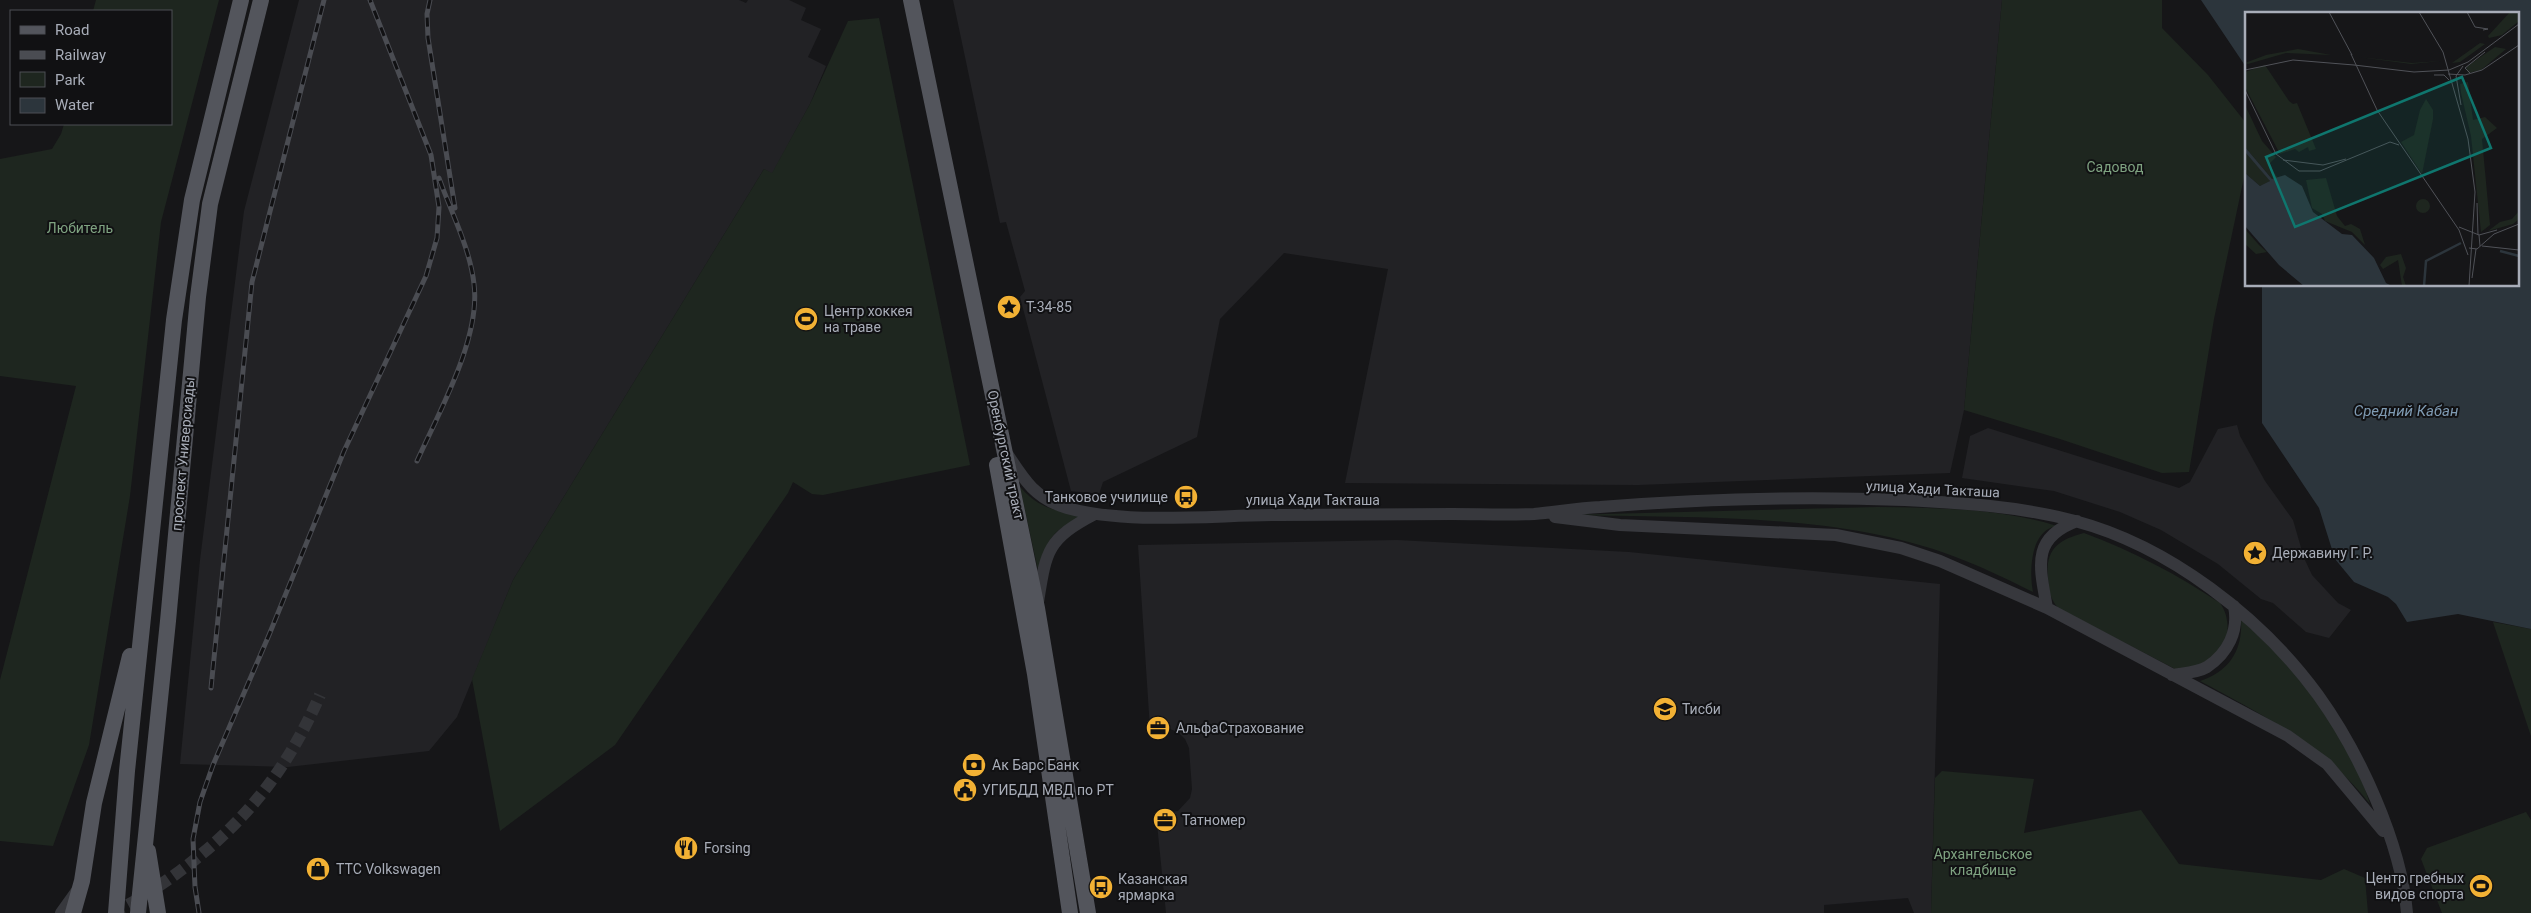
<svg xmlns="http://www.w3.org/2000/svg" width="2531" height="913" font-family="Roboto,sans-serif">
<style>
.built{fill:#222225}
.green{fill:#1e261f}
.water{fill:#2c353c}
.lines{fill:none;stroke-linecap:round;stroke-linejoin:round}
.minor-tunnel{stroke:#333438;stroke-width:12;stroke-dasharray:12 6;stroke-linecap:butt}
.minor{stroke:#37383d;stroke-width:12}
.major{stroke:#53555c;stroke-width:16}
.rail-casing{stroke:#4a4c52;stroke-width:5}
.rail{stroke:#111113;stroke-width:3;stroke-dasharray:9;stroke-linecap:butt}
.labels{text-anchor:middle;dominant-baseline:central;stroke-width:4;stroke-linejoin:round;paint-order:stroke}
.park-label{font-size:14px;fill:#7fa381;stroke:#111113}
.poi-label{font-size:14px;fill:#a8adb8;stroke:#111113;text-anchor:start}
.street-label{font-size:14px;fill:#a8adb8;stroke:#111113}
.water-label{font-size:15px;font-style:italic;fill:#7f9bb3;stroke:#111113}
.inset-river{fill:none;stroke:#2c353c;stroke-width:2.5}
.inset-road{fill:none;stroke:#505258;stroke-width:1}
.view{fill:#0f766e;fill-opacity:0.15;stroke:#0f766e;stroke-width:2.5}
.inset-edge{fill:none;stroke:#a8adb8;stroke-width:2.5}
</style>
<rect width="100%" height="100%" fill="#161618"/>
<path class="built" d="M 299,0 L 739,0 L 746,3 L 748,0 L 789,0 L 806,8 L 801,20 L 821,29 L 808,57 L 826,66 L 810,104 L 772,174 L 764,169 L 513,580 L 457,717 L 429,751 L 288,767 L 180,764 L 200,560 L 244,211 Z
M 953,0 L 2002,0 L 1964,410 L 1950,473 L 1638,485 L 1345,483 L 1388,269 L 1284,253 L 1220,319 L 1197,437 L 1103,482 L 1099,494 L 1071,491 L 1020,297 L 1025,291 L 1006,222 L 1000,223 Z
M 2237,425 L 2240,436 L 2265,481 L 2293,520 L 2304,558 L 2312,575 L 2338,603 L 2351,610 L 2329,638 L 2306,632 L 2273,603 L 2261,599 L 2218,564 L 2161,530 L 2120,512 L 2054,491 L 1962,478 L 1970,436 L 1988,428 L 2179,488 L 2190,482 L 2218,429 Z
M 1397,540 L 1629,552 L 1940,584 L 1931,913 L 1914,913 L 1908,898 L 1824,905 L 1824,913 L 1166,913 L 1156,814 L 1178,811 L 1190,798 L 1192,789 L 1189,748 L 1185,739 L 1179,733 L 1166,727 L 1150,729 L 1138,545 Z"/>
<path class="green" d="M 96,0 L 219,0 L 161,222 L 130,496 L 89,745 L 53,846 L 0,841 L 0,680 L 76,386 L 0,376 L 0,159 L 52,149 L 61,134 L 64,124 L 171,124 L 171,11 L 93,11 Z
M 2002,0 L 2162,0 L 2162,28 L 2208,75 L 2246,123 L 2246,168 L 2214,319 L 2189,472 L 2162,473 L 2060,439 L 1964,410 Z
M 879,18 L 970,465 L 823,495 L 812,494 L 793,482 L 788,493 L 615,745 L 500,831 L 472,679 L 513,580 L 764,169 L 772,173 L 810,104 L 848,21 Z
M 1020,487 C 1041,510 1056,511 1086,515 C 1052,530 1045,539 1039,575 Z
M 1877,507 C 1937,508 1999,508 2057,526 C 2030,530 2029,572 2033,592 C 2007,579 1980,566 1953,556 C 1836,512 1690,518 1566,515 Z
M 2084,533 C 2133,551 2176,574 2220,603 C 2232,619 2230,648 2213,660 C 2204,666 2189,668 2179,671 L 2058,608 C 2050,598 2049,592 2048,579 C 2045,550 2057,540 2084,533 Z
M 2241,620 C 2298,668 2348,733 2370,804 C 2322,744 2266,717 2200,681 C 2229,672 2243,650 2241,620 Z
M 2493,622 L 2531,629 L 2531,736 Z
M 1942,771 L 2034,779 L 2024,833 L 2141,810 L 2179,864 L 2321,880 L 2344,869 L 2365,878 L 2368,913 L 1931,913 L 1935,778 Z
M 2526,812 L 2531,820 L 2531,913 L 2442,913 L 2421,859 L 2427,848 Z"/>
<path class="water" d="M 2201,0 L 2531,0 L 2531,629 L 2458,614 L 2407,622 L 2396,604 L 2388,597 L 2354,582 L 2335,559 L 2319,508 L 2262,423 L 2262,285 L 2517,285 L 2517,14 L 2246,14 L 2246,67 Z"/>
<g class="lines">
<path class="minor-tunnel" d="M 112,913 C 137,901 158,887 180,871 C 246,822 287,770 320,695"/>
<path class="minor" d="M 1008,455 C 1024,480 1036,499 1067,508 C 1129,525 1214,515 1280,515 C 1337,515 1395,514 1452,514 C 1479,514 1507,515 1534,514 C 1556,512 1578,508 1600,507 C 1700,499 1803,496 1904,500 C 1961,503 2019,506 2075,521 C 2169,546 2261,617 2318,695 C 2359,752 2401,842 2407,913
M 1555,517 L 1620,525 L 1836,535 L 1901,548 L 1940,561 L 2047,608 L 2288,736 L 2327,764 L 2383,831
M 1038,602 C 1046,551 1047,539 1095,514
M 2047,608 C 2040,568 2030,538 2077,521
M 2172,675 C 2183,673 2197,673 2207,667 C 2228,653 2239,631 2234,606
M 61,913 L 76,892"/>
<path class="major" d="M 911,0 L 1037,608 L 1088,913
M 997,465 L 1035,674 L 1070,913
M 148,851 L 158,913
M 73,913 L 82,881 L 94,803 L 130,656
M 116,913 L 127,771 L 174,320 L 192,200 L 241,0
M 138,913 L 168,621 L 198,297 L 210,204 L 261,0"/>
<g class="rail-casing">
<path id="rail" d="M 430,0 L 427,14 L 428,38 L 455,208
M 417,461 C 439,412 481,338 474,284 C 470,248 451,212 439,178
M 211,688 L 252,282 L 324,0
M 199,913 L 195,887 L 193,839 L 200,802 L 213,765 L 269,635 L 344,451 L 426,276 L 437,238 L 439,207 L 431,155 L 370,0"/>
</g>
<use href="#rail" class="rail"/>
</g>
<defs>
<g id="sight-disc" transform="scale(1.25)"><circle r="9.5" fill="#f2b134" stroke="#111113"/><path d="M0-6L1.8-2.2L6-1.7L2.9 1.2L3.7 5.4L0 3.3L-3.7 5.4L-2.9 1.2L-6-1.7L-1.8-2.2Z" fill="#111"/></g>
<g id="stadium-disc" transform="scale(1.25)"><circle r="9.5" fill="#f2b134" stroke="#111113"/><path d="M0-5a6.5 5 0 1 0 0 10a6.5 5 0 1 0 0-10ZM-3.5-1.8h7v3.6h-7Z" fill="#111"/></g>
<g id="bus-disc" transform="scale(1.25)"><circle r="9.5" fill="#f2b134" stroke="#111113"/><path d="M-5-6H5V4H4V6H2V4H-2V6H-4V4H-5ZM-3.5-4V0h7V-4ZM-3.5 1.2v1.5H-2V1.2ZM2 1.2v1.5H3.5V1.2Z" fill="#111"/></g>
<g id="university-disc" transform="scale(1.25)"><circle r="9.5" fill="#f2b134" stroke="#111113"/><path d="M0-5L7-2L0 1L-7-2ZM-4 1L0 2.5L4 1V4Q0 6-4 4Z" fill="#111"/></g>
<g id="office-disc" transform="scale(1.25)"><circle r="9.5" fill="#f2b134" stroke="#111113"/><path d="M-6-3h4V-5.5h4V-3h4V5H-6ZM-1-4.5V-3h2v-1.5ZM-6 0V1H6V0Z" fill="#111"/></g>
<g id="bank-disc" transform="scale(1.25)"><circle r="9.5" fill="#f2b134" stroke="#111113"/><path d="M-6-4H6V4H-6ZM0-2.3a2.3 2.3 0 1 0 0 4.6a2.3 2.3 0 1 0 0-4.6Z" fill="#111"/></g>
<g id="civic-disc" transform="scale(1.25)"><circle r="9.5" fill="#f2b134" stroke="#111113"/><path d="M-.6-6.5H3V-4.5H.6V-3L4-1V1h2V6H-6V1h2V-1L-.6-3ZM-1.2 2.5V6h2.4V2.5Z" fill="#111"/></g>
<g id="restaurant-disc" transform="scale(1.25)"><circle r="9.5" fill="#f2b134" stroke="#111113"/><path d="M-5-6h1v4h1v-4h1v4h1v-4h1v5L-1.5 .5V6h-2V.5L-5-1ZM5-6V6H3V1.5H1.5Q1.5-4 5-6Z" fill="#111"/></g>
<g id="shop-disc" transform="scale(1.25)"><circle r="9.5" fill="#f2b134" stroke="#111113"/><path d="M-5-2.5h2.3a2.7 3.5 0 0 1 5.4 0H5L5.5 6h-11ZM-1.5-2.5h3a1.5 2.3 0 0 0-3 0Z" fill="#111"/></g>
</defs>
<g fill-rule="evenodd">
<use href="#sight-disc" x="1009" y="307"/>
<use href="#stadium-disc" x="806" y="319"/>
<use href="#bus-disc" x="1186" y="497"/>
<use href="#sight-disc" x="2255" y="553"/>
<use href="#university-disc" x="1665" y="709"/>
<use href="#office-disc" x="1158" y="728"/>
<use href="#bank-disc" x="974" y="765"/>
<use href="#civic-disc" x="965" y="790"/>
<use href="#office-disc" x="1165" y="820"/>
<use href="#restaurant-disc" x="686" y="848"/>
<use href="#shop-disc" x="318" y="869"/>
<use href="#stadium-disc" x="2481" y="886"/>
<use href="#bus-disc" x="1101" y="887"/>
</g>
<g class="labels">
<g class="park-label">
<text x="2115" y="167">Садовод</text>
<text x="80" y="228">Любитель</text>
<text x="1983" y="854">Архангельское<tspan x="1983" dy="16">кладбище</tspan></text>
</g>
<g class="poi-label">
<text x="1026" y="307">T-34-85</text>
<text x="824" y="311">Центр хоккея<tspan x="824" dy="16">на траве</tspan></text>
<text x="1168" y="497" text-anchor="end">Танковое училище</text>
<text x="2272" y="553">Державину Г. Р.</text>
<text x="1682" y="709">Тисби</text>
<text x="1176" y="728">АльфаСтрахование</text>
<text x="992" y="765">Ак Барс Банк</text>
<text x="982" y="790">УГИБДД МВД по РТ</text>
<text x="1182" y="820">Татномер</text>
<text x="704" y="848">Forsing</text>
<text x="336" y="869">ТТС Volkswagen</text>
<text x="2464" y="878" text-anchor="end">Центр гребных<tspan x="2464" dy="16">видов спорта</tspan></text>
<text x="1118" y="879">Казанская<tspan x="1118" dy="16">ярмарка</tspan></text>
</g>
<g class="street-label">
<text transform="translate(183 454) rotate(-85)">проспект Универсиады</text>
<text transform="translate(1006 455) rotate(78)">Оренбургский тракт</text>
<text transform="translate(1933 489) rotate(3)">улица Хади Такташа</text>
<text x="1313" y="500">улица Хади Такташа</text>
</g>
<g class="water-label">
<text x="2406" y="411">Средний Кабан</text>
</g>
</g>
<g transform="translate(2245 12)">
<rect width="274" height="274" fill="#161618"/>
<path d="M 265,0 L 274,0 L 274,9 L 257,23 L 244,26 L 243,24 ZM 235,31 L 240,32 L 215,50 L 207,51 ZM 250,35 L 261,37 L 236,58 L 223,61 L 221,55 ZM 53,37 L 86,43 L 41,41 L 3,52 L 0,51 L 21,43 ZM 114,45 L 167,51 L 196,49 L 166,52 ZM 20,53 L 44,89 L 48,92 L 52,91 L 71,137 L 64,139 L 63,135 L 54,140 L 50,137 L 35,142 L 0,75 L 0,60 ZM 223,70 L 228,108 L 240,105 L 252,116 L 237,127 L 245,213 L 236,220 L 226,124 L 216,81 L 215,72 ZM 181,87 L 188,98 L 188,107 L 177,162 L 156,130 L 169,123 L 175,98 ZM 0,93 L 17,129 L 31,145 L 23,153 L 33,166 L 27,167 L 0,135 ZM 0,140 L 25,168 L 23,172 L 15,174 L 0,161 ZM 81,166 L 92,204 L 100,214 L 106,212 L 115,217 L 120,233 L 107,220 L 80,209 L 77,202 L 67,196 L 61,168 ZM171 194a7 7 0 1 1 14 0a7 7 0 1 1-14 0ZM 274,199 L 274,207 L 268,212 L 243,219 L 255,210 L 267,207 ZM 0,217 L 14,233 L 22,240 L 11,242 L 0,232 ZM 156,242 L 161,256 L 158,265 L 161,274 L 157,274 L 153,248 L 138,257 L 135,253 L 141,245 Z" fill="#1e261f"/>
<path d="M 0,135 L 27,167 L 40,163 L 57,174 L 68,200 L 97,222 L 107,223 L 129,246 L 141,271 L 147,274 L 59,274 L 34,253 L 0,214 L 0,161 L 15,174 L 25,169 L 0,140 Z" fill="#2c353c"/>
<path class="inset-river" d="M 255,239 L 274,244M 179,274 L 181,249 L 216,231"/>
<path class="inset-road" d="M 84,0 L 107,43M 174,0 L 198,40 L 223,127 L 230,180 L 224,274M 222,0 L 230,15 L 243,17 L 238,18M 106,42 L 132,98 L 214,218 L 223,243M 109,53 L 169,60 L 204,58 L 223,50 L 274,12M 0,58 L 48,48 L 109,53M 225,61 L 220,56 L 240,40M 203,62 L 220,63 L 237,58 L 274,33M 189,63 L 199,63 L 204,68M 0,78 L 31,142 L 54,159 L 75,159 L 145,130 L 154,133M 216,93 L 211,64 L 218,54M 38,148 L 78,153 L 101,147M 232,191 L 233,223M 214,215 L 234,223 L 235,234M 234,223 L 252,218M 237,234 L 274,238M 224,236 L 232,237 L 249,222 L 274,212M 227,266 L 231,237"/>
<path class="view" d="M 217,65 L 246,136 L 50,215 L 21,145 Z"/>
<rect width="274" height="274" class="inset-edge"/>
</g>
<rect x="10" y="10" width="162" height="115" fill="#111113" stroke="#4d4f55"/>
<rect x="20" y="26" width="25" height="8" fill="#53555c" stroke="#4d4f55"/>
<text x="55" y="35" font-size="15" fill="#a8adb8">Road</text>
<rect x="20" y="51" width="25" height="8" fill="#4a4c52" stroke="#4d4f55"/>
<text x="55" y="60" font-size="15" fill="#a8adb8">Railway</text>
<rect x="20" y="72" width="25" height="15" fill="#1e261f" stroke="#4d4f55"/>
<text x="55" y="85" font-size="15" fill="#a8adb8">Park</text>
<rect x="20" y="98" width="25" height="15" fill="#2c353c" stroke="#4d4f55"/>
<text x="55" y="110" font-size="15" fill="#a8adb8">Water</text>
</svg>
